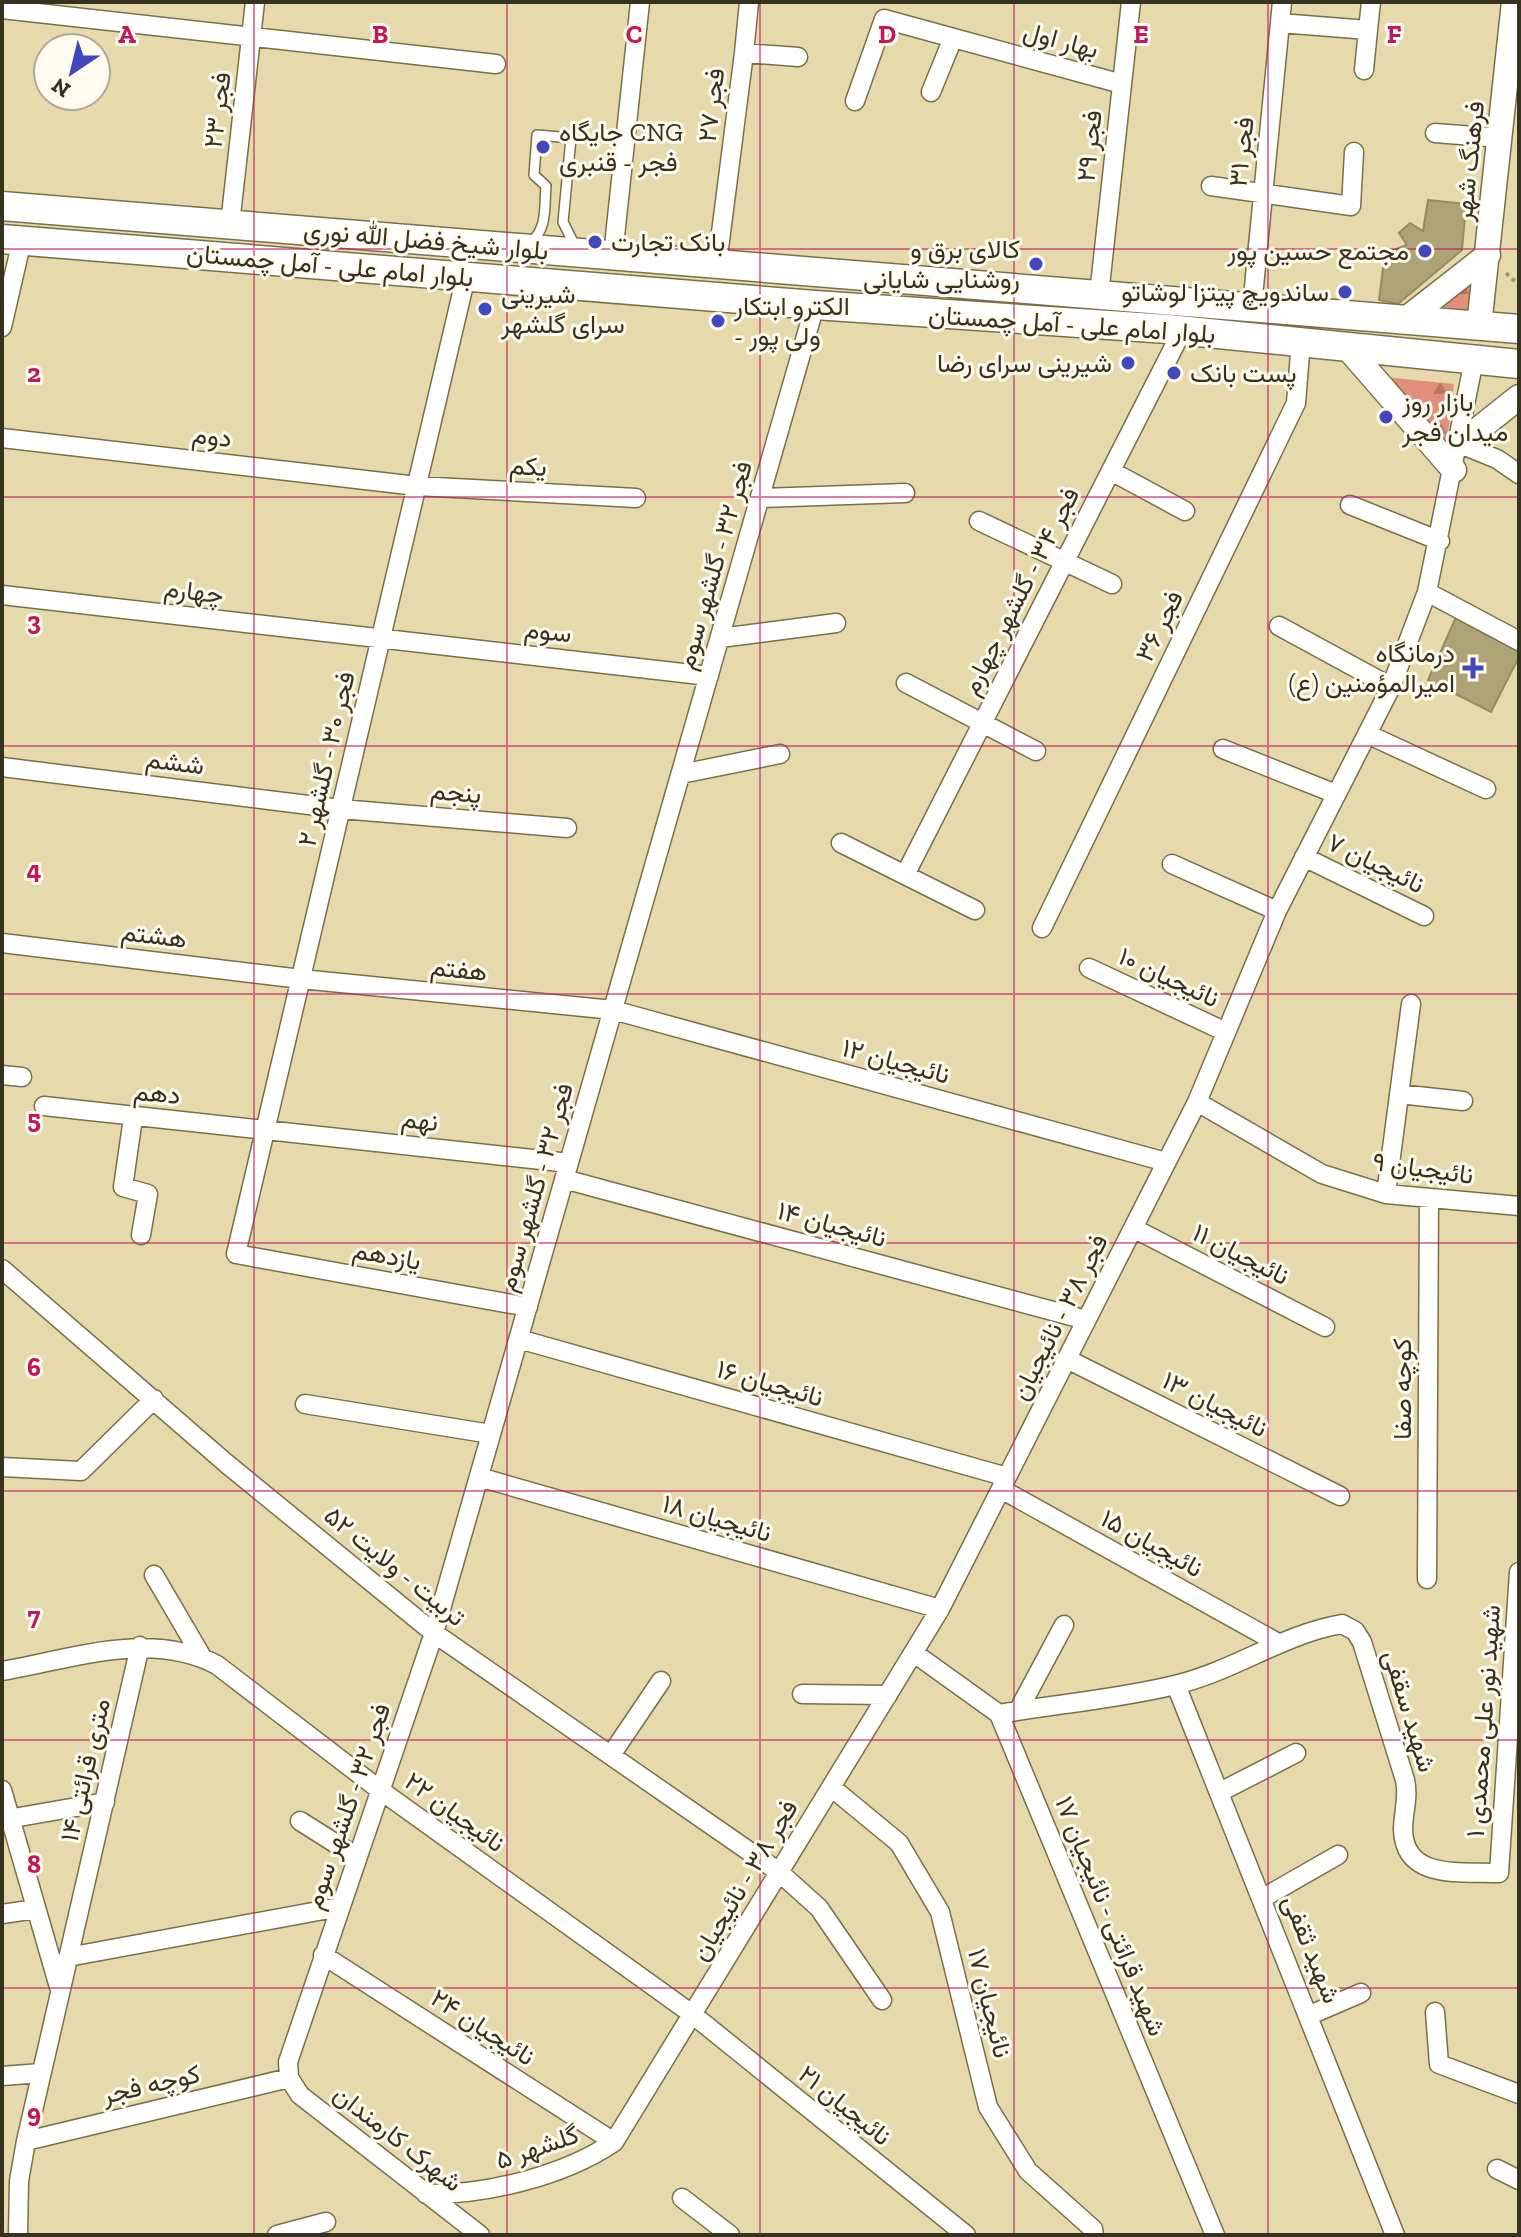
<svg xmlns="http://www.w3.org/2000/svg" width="1521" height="2237" font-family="'Zilla Slab',Vazirmatn,serif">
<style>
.forest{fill:url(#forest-firs)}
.building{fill:#aea277;stroke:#978b61;stroke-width:2}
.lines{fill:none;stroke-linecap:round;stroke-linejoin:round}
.service-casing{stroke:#7a6f46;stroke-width:12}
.minor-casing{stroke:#7a6f46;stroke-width:21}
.secondary-casing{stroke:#7a6f46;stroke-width:27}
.primary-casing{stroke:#7a6f46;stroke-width:31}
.path{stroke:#a39a77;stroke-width:4;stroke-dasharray:4 4;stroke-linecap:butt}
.service{stroke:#fff;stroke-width:9}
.minor{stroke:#fff;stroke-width:18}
.secondary{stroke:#fff;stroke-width:24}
.primary{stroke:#fff;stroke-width:28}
.grid{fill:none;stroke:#c2185b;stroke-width:2;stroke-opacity:0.55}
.poi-dot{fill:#4148bc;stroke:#fffbee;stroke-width:3}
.labels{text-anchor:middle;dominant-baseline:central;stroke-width:6;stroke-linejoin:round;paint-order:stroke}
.street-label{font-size:26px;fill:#373220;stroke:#fffbee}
.poi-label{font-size:26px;fill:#373220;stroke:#fffbee;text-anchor:start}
.grid-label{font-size:26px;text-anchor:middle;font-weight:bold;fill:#c2185b;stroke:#fffbee;stroke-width:6;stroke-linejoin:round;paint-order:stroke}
</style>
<defs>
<pattern id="forest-firs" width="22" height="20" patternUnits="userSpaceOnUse" patternTransform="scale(2)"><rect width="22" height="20" fill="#e18f7b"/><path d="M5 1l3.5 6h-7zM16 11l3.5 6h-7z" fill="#b77564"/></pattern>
</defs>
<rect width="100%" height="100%" fill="#e6daad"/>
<path class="forest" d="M 1476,267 L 1470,310 L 1426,305 Z
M 1384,377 L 1454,384 L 1446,449 Z"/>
<path class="building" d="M 1428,200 L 1466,204 L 1462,250 L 1398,304 L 1379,300 L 1385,253 L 1407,245 L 1399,233 L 1410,223 L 1423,231 Z
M 1456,617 L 1519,648 L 1519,657 L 1491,712 L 1428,680 Z"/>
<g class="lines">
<g class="service-casing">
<path id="service" d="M 530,243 C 548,228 544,208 546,186 L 534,175 L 537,135 L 571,138 L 563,222 L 575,246"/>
</g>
<g class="minor-casing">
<path id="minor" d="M 2,9 L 496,64
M 1280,23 L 1368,30 L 1364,70
M 1368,30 L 1371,2
M 744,53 L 749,2
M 931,92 L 953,38
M 855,101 L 884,19 L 1122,84
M 1435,133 L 1500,138
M 1211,186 L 1351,206 L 1354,152
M 230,224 L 255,2
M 613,255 L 640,2
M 717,264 L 744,53 L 798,57
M 466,276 L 236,1254 L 528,1307
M 1099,295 L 1131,2
M 1252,307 L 1282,2
M 2,327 L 22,240
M 2,438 L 417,486 L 636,498
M 1460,444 L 1497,459 L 1519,474
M 1111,471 L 1185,511
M 760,498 L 905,493
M 1350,505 L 1440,541
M 979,521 L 1112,584
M 1427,592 L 1519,641
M 2,595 L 709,676
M 1279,626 L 1391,687
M 720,638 L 836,623
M 906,683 L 1036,751
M 1367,734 L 1486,789
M 1223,749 L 1336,794
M 2,767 L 341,809 L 567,828
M 681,774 L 780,754
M 841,843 L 975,910
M 1304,857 L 1424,916
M 1172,864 L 1277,911
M 905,875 L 1182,331
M 1042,928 L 1296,403 L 1301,341
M 2,943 L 301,979 L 613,1010 L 1166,1162
M 1089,968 L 1226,1032
M 2,1075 L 22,1077
M 1399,1094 L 1463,1101
M 1197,1102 L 1322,1174 L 1386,1194 L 1519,1206
M 44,1106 L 569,1163
M 133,1118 L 123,1187 L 148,1194 L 141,1235
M 564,1179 L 1086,1320
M 1386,1194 L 1411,1004
M 1133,1228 L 1325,1327
M 2,1269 L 227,1464 L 434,1633 L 779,1872 L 819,1908 L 882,2000
M 519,1339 L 1007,1477
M 1067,1359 L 1340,1496
M 305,1404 L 491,1434
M 2,1467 L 81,1471 L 154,1399
M 479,1477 L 940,1609
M 1001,1489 L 1278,1643
M 154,1575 L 202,1657
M 1427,1579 L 1429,1199
M 914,1653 L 999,1714 L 1215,2235
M 2,1671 C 71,1659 151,1630 217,1665 L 380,1790 L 692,2014 L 966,2235
M 1176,1685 L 1395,2235
M 802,1694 L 888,1695
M 1018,1711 L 1064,1625
M 999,1714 C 1057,1704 1118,1699 1175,1685 C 1234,1671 1283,1634 1342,1624 L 1355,1631 L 1362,1642 L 1405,1780 C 1409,1798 1403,1812 1403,1830 C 1405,1881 1462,1871 1499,1873 L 1519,1572
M 611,1755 L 661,1681
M 831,1787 L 899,1843 L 940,1912 L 988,2107 L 1028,2171 L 1093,2229 L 1094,2235
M 2,1790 L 59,1987
M 1220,1792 L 1296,1753
M 2,1820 L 105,1802
M 300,1821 L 357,1857
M 1263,1898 L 1338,1855
M 2,1914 L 36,1909
M 323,1955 L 614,2142
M 68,1957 L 340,1907
M 1435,2012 L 1439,2064 L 1519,2094
M 1310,2015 L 1361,1993
M 2,2076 L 41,2073
M 26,2141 L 289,2078
M 1497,2169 L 1519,2180
M 426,2194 C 486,2195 564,2176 614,2142 L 940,1609 L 1197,1102 L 1277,911 L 1391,687 L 1427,592 L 1474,360
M 682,2198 L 730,2235
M 18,2235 L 19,2181 L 26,2141 L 140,1646
M 277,2235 L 326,2222
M 480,2235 L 300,2095 L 289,2078 L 288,2062 L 434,1633 L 815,305"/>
</g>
<g class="secondary-casing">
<path id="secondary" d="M 1405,320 L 1488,255
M 1479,326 L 1514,2
M 1345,345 L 1454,470
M 1460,444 L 1519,397"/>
</g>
<g class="primary-casing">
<path id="primary" d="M 2,206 L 1519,329
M 2,239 L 815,305 L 1168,329 L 1519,364"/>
</g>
<path class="path" d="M 1506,273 L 1519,285"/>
<use href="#service" class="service"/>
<use href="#minor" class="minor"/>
<use href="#secondary" class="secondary"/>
<use href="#primary" class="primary"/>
</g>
<path class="grid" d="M 254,2 L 254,2235M 507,2 L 507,2235M 760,2 L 760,2235M 1014,2 L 1014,2235M 1268,2 L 1268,2235M 2,249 L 1519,249M 2,497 L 1519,497M 2,746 L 1519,746M 2,994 L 1519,994M 2,1243 L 1519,1243M 2,1491 L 1519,1491M 2,1740 L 1519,1740M 2,1988 L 1519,1988"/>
<g class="poi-dot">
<circle cx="543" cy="147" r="8"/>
<circle cx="595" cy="242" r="8"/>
<circle cx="1425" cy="251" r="8"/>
<circle cx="1036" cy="264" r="8"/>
<circle cx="1345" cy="292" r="8"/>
<circle cx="485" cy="309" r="8"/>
<circle cx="718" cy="321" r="8"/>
<circle cx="1128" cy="363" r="8"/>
<circle cx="1174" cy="373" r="8"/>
<circle cx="1386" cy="417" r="8"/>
<path d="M1469 656h8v8h8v8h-8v8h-8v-8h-8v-8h8z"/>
</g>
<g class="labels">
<g class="street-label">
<text transform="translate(1061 40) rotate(15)">بهار اول</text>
<text transform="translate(711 105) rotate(-83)">فجر ۲۷</text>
<text transform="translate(217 110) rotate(-83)">فجر ۲۳</text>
<text transform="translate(1089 146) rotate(-84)">فجر ۲۹</text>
<text transform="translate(1241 152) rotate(-84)">فجر ۳۱</text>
<text transform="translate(1469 161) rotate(-84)">فرهنگ شهر</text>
<text transform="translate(426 240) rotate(5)">بلوار شیخ فضل الله نوری</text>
<text transform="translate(330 265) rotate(5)">بلوار امام علی - آمل چمستان</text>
<text transform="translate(1072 324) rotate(4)">بلوار امام علی - آمل چمستان</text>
<text transform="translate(212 436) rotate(7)">دوم</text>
<text transform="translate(528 466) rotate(3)">یکم</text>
<text transform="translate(714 565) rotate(-74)">فجر ۳۲ - گلشهر سوم</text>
<text transform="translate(194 591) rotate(7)">چهارم</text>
<text transform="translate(1020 591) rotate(-63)">فجر ۳۴ - گلشهر چهارم</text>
<text transform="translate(1159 626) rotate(-64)">فجر ۳۶</text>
<text transform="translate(548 631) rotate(6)">سوم</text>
<text transform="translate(326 759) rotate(-77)">فجر ۳۰ - گلشهر ۲</text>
<text transform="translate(175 762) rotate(7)">ششم</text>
<text transform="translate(456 792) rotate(5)">پنجم</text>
<text transform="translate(1376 863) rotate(26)">نائیجیان ۷</text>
<text transform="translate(154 935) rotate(7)">هشتم</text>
<text transform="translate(459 969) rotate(6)">هفتم</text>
<text transform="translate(1169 977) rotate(25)">نائیجیان ۱۰</text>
<text transform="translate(896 1061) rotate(15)">نائیجیان ۱۲</text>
<text transform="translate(157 1093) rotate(5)">دهم</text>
<text transform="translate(420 1120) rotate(7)">نهم</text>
<text transform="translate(1423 1168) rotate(8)">نائیجیان ۹</text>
<text transform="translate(535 1187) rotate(-74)">فجر ۳۲ - گلشهر سوم</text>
<text transform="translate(832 1224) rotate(15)">نائیجیان ۱۴</text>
<text transform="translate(1241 1254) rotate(27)">نائیجیان ۱۱</text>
<text transform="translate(387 1255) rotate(10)">یازدهم</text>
<text transform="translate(1059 1317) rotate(-63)">فجر ۳۸ - نائیجیان</text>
<text transform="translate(770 1383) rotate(16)">نائیجیان ۱۶</text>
<text transform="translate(1402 1389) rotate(-90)">کوچه صفا</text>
<text transform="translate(1215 1404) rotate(27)">نائیجیان ۱۳</text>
<text transform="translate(717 1518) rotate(16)">نائیجیان ۱۸</text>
<text transform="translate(1152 1543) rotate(29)">نائیجیان ۱۵</text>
<text transform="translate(395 1566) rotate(39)">تربیت - ولایت ۵۲</text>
<text transform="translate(1410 1711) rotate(73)">شهید سقفی</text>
<text transform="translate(1483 1721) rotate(-86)">شهید نور علی محمدی ۱</text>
<text transform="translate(85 1770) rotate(-77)">۱۴ متری قرائتی</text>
<text transform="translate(347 1806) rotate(-71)">فجر ۳۲ - گلشهر سوم</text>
<text transform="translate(455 1812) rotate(36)">نائیجیان ۲۲</text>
<text transform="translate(744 1880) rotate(-59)">فجر ۳۸ - نائیجیان</text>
<text transform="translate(1111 1916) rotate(68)">شهید قرائتی - نائیجیان ۱۷</text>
<text transform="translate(1312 1949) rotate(68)">شهید ثقفی</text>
<text transform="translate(990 2003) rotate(76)">نائیجیان ۱۷</text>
<text transform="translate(483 2027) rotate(33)">نائیجیان ۲۴</text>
<text transform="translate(151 2084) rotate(-13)">کوچه فجر</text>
<text transform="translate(845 2105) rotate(39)">نائیجیان ۲۱</text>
<text transform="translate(398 2138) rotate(38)">شهرک کارمندان</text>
<text transform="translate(537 2147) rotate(-19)">گلشهر ۵</text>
</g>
<g class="poi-label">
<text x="559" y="132">جایگاه CNG<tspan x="559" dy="30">فجر - قنبری</tspan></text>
<text x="611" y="242">بانک تجارت</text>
<text x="1020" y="249" text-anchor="end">کالای برق و<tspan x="1020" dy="30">روشنایی شایانی</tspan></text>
<text x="1409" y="251" text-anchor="end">مجتمع حسین پور</text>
<text x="1329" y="292" text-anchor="end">ساندویچ پیتزا لوشاتو</text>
<text x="501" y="294">شیرینی<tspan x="501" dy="30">سرای گلشهر</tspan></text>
<text x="734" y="306">الکترو ابتکار<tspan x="734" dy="30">- ولی پور</tspan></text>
<text x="1112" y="363" text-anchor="end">شیرینی سرای رضا</text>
<text x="1190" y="373">پست بانک</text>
<text x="1402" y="402">بازار روز<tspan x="1402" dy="30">میدان فجر</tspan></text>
<text x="1455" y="653" text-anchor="end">درمانگاه<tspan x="1455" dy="30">امیرالمؤمنین (ع)</tspan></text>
</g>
</g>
<g class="grid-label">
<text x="127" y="43">A</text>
<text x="380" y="43">B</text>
<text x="634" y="43">C</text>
<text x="887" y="43">D</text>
<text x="1141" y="43">E</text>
<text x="1394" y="43">F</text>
<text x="34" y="382">2</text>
<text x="34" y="630">3</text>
<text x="34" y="879">4</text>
<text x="34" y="1128">5</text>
<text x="34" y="1376">6</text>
<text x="34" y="1625">7</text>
<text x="34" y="1873">8</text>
<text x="34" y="2122">9</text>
</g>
<rect width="1521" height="2237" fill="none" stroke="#373220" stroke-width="8"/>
<g transform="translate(72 72) rotate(215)"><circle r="38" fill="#fffbee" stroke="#afab9c" stroke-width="2"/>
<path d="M0-6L14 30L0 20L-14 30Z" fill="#4148bc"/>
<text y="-12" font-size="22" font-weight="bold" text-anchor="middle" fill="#373220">N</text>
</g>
</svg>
